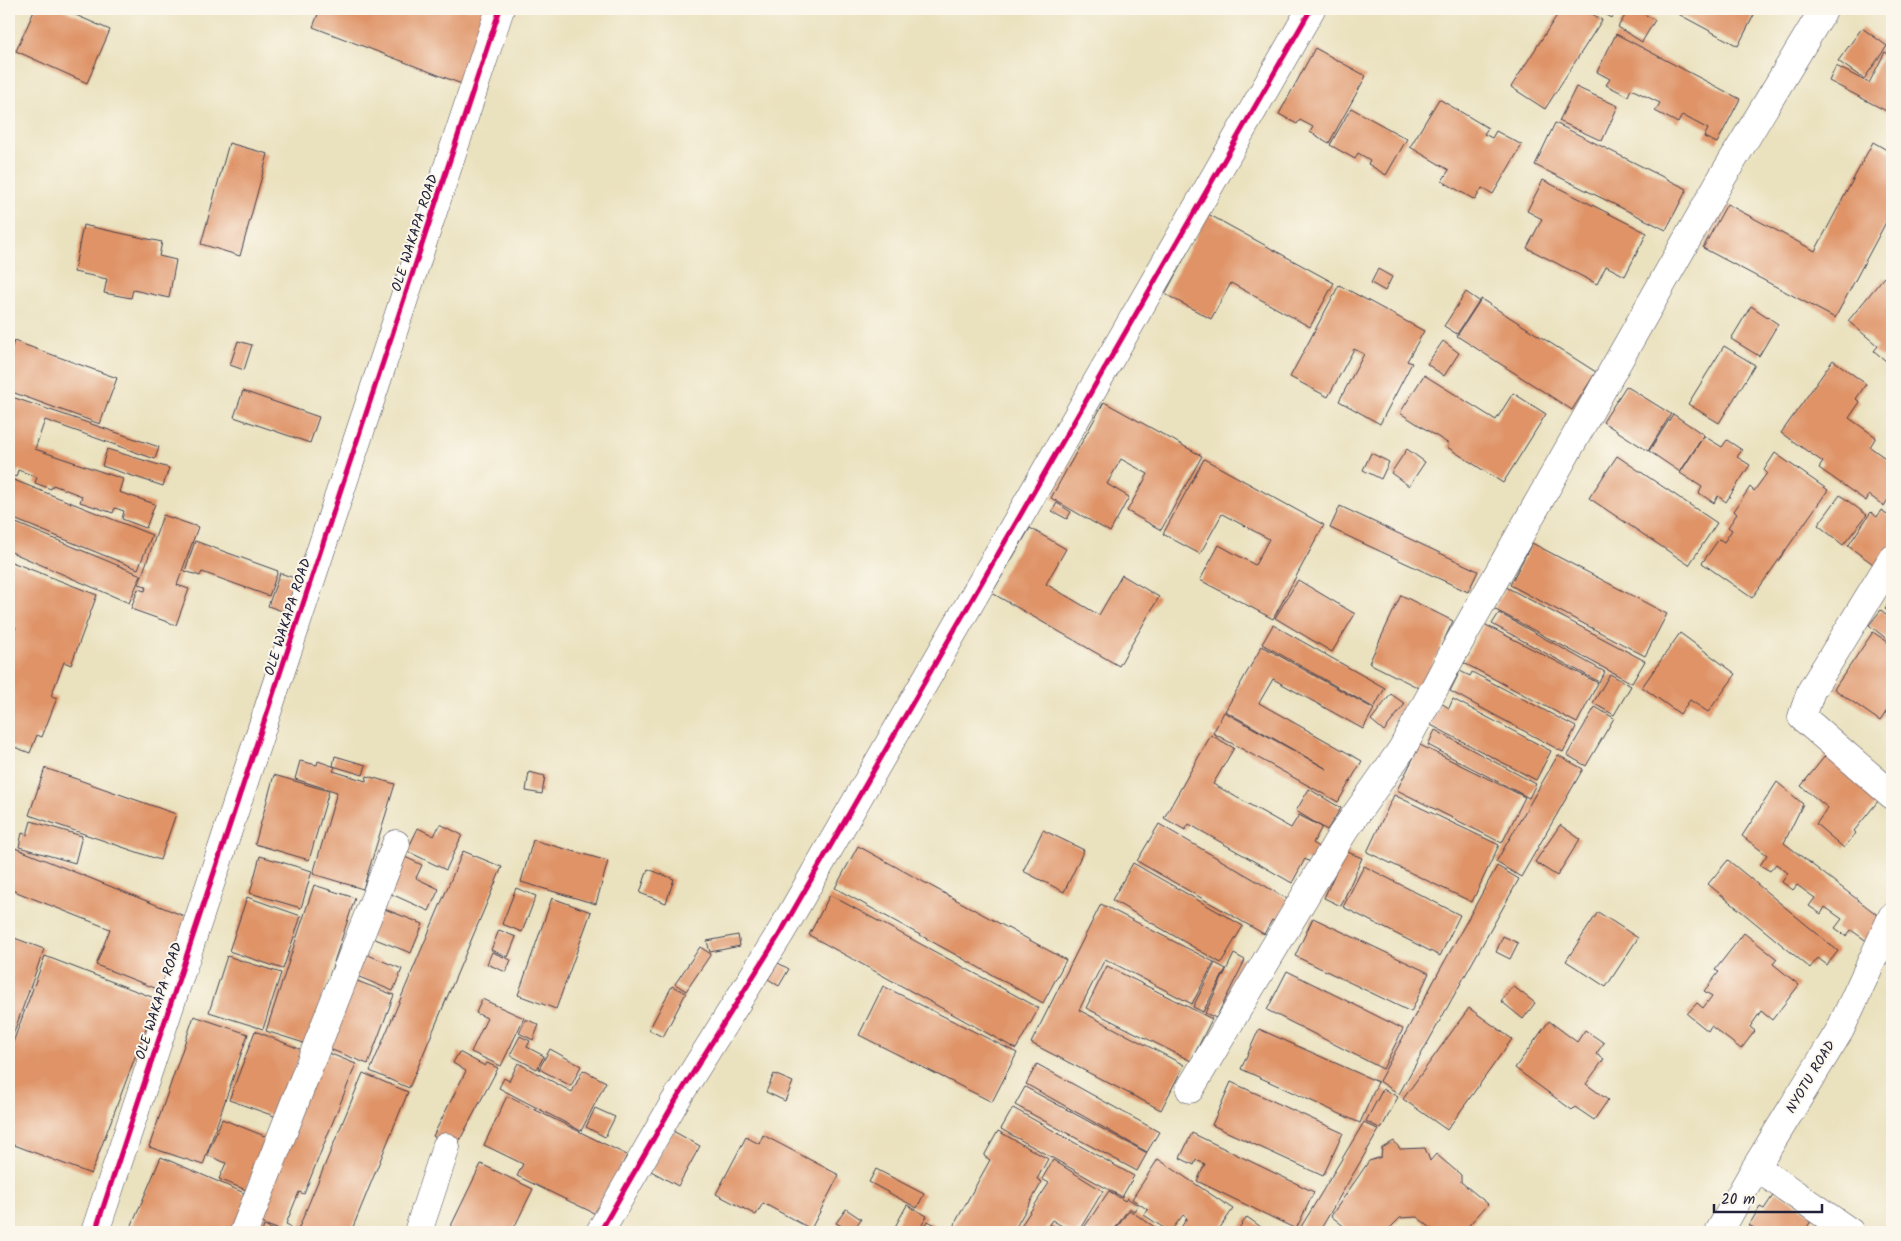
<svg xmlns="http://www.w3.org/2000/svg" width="1901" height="1241" font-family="Kalam,sans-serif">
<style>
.building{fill:#df9366}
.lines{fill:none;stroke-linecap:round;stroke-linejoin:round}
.minor-casing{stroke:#403f4f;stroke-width:29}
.minor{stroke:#fff;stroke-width:28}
.cycleway-casing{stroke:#fbf7ec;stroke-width:8}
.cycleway{stroke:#d6006c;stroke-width:5}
.labels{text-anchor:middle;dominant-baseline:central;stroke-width:4;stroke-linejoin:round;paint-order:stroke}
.street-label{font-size:14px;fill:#22223b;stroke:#fbf7ec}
</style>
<rect width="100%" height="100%" fill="#fbf7ec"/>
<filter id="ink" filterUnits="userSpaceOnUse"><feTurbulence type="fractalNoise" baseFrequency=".02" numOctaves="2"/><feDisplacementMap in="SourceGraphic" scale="10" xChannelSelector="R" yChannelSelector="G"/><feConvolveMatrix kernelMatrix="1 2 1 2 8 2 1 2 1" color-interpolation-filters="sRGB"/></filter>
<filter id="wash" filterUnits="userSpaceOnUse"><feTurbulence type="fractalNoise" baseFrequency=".0096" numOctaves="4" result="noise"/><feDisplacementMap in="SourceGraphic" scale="20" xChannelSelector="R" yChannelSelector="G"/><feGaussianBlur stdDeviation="1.12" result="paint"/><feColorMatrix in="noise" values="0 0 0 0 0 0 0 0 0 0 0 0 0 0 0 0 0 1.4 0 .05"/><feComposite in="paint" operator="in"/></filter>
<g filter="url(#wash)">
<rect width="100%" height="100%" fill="#eae1be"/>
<g id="blocks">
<path class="building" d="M 35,9 L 62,9 L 110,30 L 87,83 L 16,51 Z
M 320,9 L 494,9 L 467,86 L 313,27 Z
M 1561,9 L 1584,9 L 1602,20 L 1545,109 L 1511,87 Z
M 1596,9 L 1617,9 L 1612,18 Z
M 1629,9 L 1635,9 L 1655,20 L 1642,42 L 1618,27 Z
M 1669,9 L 1757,9 L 1738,46 Z
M 1862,28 L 1887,46 L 1864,79 L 1838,61 Z
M 1616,34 L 1740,99 L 1717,143 L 1704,137 L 1708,129 L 1682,115 L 1678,123 L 1655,111 L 1660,103 L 1631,89 L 1628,96 L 1606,85 L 1610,79 L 1597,72 Z
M 1315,48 L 1366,76 L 1329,143 L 1310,132 L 1313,127 L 1300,120 L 1297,124 L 1279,114 Z
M 1885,52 L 1892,56 L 1892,114 L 1829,81 L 1836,66 L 1869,83 Z
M 1576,87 L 1618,106 L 1602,141 L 1559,121 Z
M 9,93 L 15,95 L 9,113 Z
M 1439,99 L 1488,128 L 1484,134 L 1492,138 L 1496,131 L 1522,145 L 1493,194 L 1482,188 L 1475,200 L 1442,181 L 1449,170 L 1410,147 Z
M 1351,108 L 1407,139 L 1386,175 L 1368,164 L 1370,160 L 1358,153 L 1355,159 L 1330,145 Z
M 1555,123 L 1687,189 L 1666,230 L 1535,165 Z
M 1873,142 L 1892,153 L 1892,211 L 1835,318 L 1703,248 L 1727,204 L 1815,251 Z
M 229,143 L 268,154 L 240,256 L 201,244 Z
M 1543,180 L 1647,233 L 1625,276 L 1606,266 L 1597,284 L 1527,248 L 1542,219 L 1527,211 Z
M 9,201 L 15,204 L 9,218 Z
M 1208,214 L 1334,283 L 1310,327 L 1231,283 L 1211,319 L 1165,294 Z
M 83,225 L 162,242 L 159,256 L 176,260 L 169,298 L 133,290 L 131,298 L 104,293 L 107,279 L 74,272 Z
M 1378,269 L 1392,277 L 1385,291 L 1371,283 Z
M 1884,277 L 1892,284 L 1892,366 L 1874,351 L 1878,346 L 1848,321 Z
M 1339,285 L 1424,331 L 1407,361 L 1412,363 L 1380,424 L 1339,401 L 1364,354 L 1354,349 L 1328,397 L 1290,377 Z
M 1466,292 L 1479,301 L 1457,334 L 1444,326 Z
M 1481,299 L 1596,372 L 1572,410 L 1457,336 Z
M 1751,306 L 1778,324 L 1759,356 L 1731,339 Z
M 14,341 L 117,378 L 100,424 L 9,391 L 9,356 Z
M 238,341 L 252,345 L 244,370 L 230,365 Z
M 1443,341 L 1459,353 L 1444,376 L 1427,364 Z
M 1724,346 L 1755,365 L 1719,423 L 1688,404 Z
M 1833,360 L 1866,384 L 1856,399 L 1860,402 L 1849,418 L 1876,437 L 1870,447 L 1892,463 L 1892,493 L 1884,506 L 1869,495 L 1866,501 L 1819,468 L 1823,462 L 1781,433 Z
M 1424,375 L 1496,420 L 1513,393 L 1546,414 L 1503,483 L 1447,447 L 1449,444 L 1400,413 Z
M 1626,386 L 1671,414 L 1648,451 L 1603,422 Z
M 243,391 L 319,417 L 310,443 L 234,417 Z
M 9,396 L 159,447 L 155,459 L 45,420 L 35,449 L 123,479 L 119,492 L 155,504 L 146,528 L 122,519 L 124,511 L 115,508 L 113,513 L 80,502 L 82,496 L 53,485 L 51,489 L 35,483 L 37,477 L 18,470 L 16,477 L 9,474 Z
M 1104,402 L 1202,456 L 1161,530 L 1127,511 L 1148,474 L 1121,459 L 1107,484 L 1129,497 L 1110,532 L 1051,498 Z
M 1673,414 L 1704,435 L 1680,472 L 1649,451 Z
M 1704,436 L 1722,447 L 1727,440 L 1742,450 L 1737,457 L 1750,465 L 1726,502 L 1718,496 L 1714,503 L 1699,493 L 1702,487 L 1680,473 Z
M 107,449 L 169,468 L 163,486 L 102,466 Z
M 1407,449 L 1425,462 L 1409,486 L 1391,473 Z
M 1371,453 L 1389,462 L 1381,479 L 1363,470 Z
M 1775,453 L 1828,490 L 1752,598 L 1702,563 L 1719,539 L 1724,542 L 1732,530 L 1728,527 L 1737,514 L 1734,511 L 1750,487 L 1754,491 L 1767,473 L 1764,470 Z
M 1617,456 L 1717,523 L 1689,565 L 1589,498 Z
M 1204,459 L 1324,525 L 1273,619 L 1200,580 L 1219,545 L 1255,565 L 1269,539 L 1222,514 L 1200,554 L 1163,534 Z
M 9,478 L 152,535 L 138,569 L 9,517 Z
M 1840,495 L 1867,515 L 1843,545 L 1818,525 Z
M 1057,503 L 1071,512 L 1067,519 L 1052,511 Z
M 1340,506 L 1478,571 L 1468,592 L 1330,528 Z
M 1881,510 L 1892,517 L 1892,543 L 1876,566 L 1848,546 L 1871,512 L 1877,517 Z
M 163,515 L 198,527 L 177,585 L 189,589 L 176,625 L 131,609 L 138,589 L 145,591 L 146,586 L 139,584 Z
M 9,520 L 141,575 L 129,603 L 9,551 Z
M 1030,528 L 1066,549 L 1046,584 L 1099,615 L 1122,575 L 1159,597 L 1119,666 L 992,593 Z
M 195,541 L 278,571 L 269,596 L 202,572 L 200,576 L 185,571 Z
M 1532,543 L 1667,614 L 1645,656 L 1510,585 Z
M 9,561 L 97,595 L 71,665 L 64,662 L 51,696 L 57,698 L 42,737 L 37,735 L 30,753 L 9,745 L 9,646 L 16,627 L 9,624 Z
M 280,573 L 297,579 L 285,612 L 268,606 Z
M 1298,580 L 1355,614 L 1332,652 L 1275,618 Z
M 1506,587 L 1645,661 L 1632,683 L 1494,609 Z
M 1401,595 L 1453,621 L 1421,689 L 1369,663 Z
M 1892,599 L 1892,614 L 1885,608 Z
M 1881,610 L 1892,619 L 1892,643 L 1869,625 Z
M 1499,613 L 1605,672 L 1599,682 L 1492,624 Z
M 1484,624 L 1598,683 L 1577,723 L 1464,663 Z
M 1273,625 L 1385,688 L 1374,708 L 1262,644 Z
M 1873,632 L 1892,645 L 1892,703 L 1880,721 L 1834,689 Z
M 1680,633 L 1736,674 L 1708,712 L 1690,700 L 1680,714 L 1642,687 Z
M 1262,646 L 1374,709 L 1363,729 L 1273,679 L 1259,703 L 1362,761 L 1338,802 L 1213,733 L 1224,712 L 1327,769 L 1225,711 Z
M 1460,671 L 1470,676 L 1472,672 L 1576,727 L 1563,752 L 1450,691 Z
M 1610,674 L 1631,686 L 1614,715 L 1593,703 Z
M 1391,694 L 1405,704 L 1384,731 L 1371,720 Z
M 1453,699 L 1551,751 L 1536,780 L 1429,724 L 1441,703 L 1449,708 Z
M 1595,707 L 1614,718 L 1586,766 L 1567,755 Z
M 1435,730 L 1536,784 L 1529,798 L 1428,745 Z
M 1211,735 L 1234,748 L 1213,784 L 1291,828 L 1299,815 L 1322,827 L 1313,843 L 1318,847 L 1310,862 L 1305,859 L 1292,883 L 1189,824 L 1185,830 L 1164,818 Z
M 1420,745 L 1525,797 L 1502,843 L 1397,790 Z
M 1829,751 L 1883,795 L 1854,831 L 1856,833 L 1844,848 L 1816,824 L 1828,808 L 1801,786 Z
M 1558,755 L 1583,769 L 1521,877 L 1496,862 Z
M 335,756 L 366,765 L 363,775 L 333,766 Z
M 300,761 L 317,765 L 318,761 L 335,767 L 333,771 L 366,781 L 367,776 L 395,784 L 363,889 L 313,874 L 337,792 L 295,779 Z
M 45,768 L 176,814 L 160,860 L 29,815 Z
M 529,772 L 545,776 L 542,794 L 526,791 Z
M 274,775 L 329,791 L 309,860 L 255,844 Z
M 1777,782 L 1803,804 L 1784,843 L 1884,920 L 1868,942 L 1851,930 L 1846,936 L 1835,928 L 1842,919 L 1825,907 L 1821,914 L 1809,906 L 1815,898 L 1797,885 L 1793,890 L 1782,882 L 1788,873 L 1776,864 L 1770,871 L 1760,865 L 1767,855 L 1742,836 Z
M 1309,789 L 1341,808 L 1327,830 L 1296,811 Z
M 1394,795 L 1499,845 L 1472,902 L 1367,852 Z
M 31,821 L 82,836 L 75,863 L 19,847 L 22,833 L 27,835 Z
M 440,824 L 462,835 L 446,870 L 407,851 L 418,828 L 434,836 Z
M 1159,824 L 1289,900 L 1276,922 L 1272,920 L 1264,934 L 1137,861 Z
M 1560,825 L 1580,839 L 1557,876 L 1535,862 Z
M 1043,830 L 1084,850 L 1064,892 L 1023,871 Z
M 533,840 L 608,861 L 596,904 L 521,882 Z
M 858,846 L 1066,960 L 1043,1003 L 835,888 Z
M 15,848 L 194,920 L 165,992 L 96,965 L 110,929 L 9,889 L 9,863 Z
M 463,851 L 502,867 L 409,1088 L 370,1071 Z
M 1345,851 L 1362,858 L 1341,906 L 1324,898 Z
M 260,856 L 312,871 L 301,908 L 250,893 Z
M 405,857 L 422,865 L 416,878 L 439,889 L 429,911 L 389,893 Z
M 1728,860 L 1838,951 L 1827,965 L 1818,958 L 1810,968 L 1708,884 Z
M 1133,863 L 1243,926 L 1221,963 L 1112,900 Z
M 1364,866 L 1460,915 L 1440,956 L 1343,907 Z
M 1497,866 L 1519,879 L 1399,1094 L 1379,1081 Z
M 648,869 L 674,879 L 666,903 L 640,893 Z
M 314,885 L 355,898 L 307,1044 L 266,1031 Z
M 516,888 L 536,896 L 522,932 L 502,924 Z
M 830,895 L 1039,1008 L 1016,1049 L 809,935 Z
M 247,897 L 301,916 L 283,969 L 229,951 Z
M 552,898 L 591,912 L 556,1009 L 518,995 Z
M 1101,904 L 1214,962 L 1192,1004 L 1105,959 L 1079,1010 L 1184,1065 L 1161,1110 L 1031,1043 Z
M 382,908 L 423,924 L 411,953 L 370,937 Z
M 1598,912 L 1638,938 L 1606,987 L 1566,961 Z
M 1313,918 L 1429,973 L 1411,1012 L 1295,956 Z
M 499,930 L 516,937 L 508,957 L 491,950 Z
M 1744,933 L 1777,959 L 1773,964 L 1799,985 L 1772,1020 L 1761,1011 L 1750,1027 L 1755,1031 L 1741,1049 L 1711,1026 L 1708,1031 L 1687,1014 L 1697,1003 L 1703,1008 L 1712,996 L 1704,991 L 1719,972 L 1715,970 Z
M 738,935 L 740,946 L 710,952 L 707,941 Z
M 9,936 L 44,949 L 9,1046 Z
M 1503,936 L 1518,943 L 1510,959 L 1496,952 Z
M 700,947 L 711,954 L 686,991 L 675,984 Z
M 361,952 L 402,969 L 393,991 L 352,974 Z
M 492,952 L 511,960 L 506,972 L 487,964 Z
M 1234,954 L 1245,960 L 1216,1018 L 1205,1013 Z
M 45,956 L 157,999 L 91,1174 L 9,1143 L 9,1053 Z
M 227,956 L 281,973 L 263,1029 L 209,1012 Z
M 778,963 L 789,969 L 779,986 L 768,979 Z
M 1215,963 L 1226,969 L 1203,1012 L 1193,1007 Z
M 1107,966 L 1212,1019 L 1191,1061 L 1086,1008 Z
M 1287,971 L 1403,1029 L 1383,1069 L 1267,1010 Z
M 352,979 L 394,995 L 368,1064 L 327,1048 Z
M 672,986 L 686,993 L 663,1037 L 649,1030 Z
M 883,986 L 1017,1053 L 992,1102 L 859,1035 Z
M 1513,986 L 1535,1003 L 1523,1019 L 1501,1001 Z
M 482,999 L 524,1018 L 501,1066 L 471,1052 L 487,1018 L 476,1013 Z
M 1469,1008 L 1512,1039 L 1447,1130 L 1403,1099 Z
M 194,1016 L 248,1034 L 203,1165 L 149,1147 Z
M 526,1019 L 539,1025 L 533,1040 L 519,1033 Z
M 1549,1021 L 1577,1042 L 1585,1030 L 1604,1043 L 1596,1054 L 1604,1059 L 1586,1084 L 1608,1100 L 1594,1120 L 1575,1107 L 1572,1110 L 1515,1068 Z
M 1259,1029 L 1378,1082 L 1360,1123 L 1241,1069 Z
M 255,1031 L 302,1050 L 277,1117 L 229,1100 Z
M 520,1036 L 530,1041 L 527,1047 L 544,1056 L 537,1069 L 510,1055 Z
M 550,1049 L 581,1066 L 571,1086 L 539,1069 Z
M 321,1050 L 356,1064 L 304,1194 L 299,1192 L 286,1224 L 290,1226 L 288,1232 L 285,1232 L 256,1221 Z
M 459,1052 L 485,1066 L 487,1063 L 498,1068 L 455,1149 L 433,1136 L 466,1071 L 453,1063 Z
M 518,1063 L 572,1092 L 583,1070 L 606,1082 L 581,1131 L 499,1088 L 504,1078 L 509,1081 Z
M 1037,1064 L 1159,1132 L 1147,1152 L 1026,1084 Z
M 363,1073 L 408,1092 L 351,1232 L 297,1232 Z
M 774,1074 L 793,1082 L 785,1101 L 766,1092 Z
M 1231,1082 L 1343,1133 L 1323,1176 L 1212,1125 Z
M 1025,1087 L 1147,1153 L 1137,1171 L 1015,1105 Z
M 1383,1089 L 1398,1097 L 1381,1129 L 1366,1121 Z
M 507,1096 L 627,1155 L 598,1215 L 517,1176 L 523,1164 L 484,1145 Z
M 595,1108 L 615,1117 L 605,1137 L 586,1127 Z
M 1013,1108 L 1134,1176 L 1122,1197 L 1001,1129 Z
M 222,1119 L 267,1137 L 246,1190 L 219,1179 L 226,1163 L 207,1155 Z
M 1364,1122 L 1379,1130 L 1319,1232 L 1298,1232 Z
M 673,1131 L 700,1146 L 678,1186 L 651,1171 Z
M 998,1131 L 1048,1159 L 1037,1179 L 1042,1182 L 1013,1232 L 950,1232 L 990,1160 L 984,1156 Z
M 1192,1133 L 1314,1192 L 1296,1229 L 1197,1181 L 1205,1164 L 1196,1160 L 1194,1165 L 1180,1158 Z
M 763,1135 L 839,1175 L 811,1229 L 763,1203 L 756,1215 L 716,1194 L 746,1137 L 759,1144 Z
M 1394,1141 L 1400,1149 L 1425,1148 L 1430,1161 L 1436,1154 L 1461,1175 L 1461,1182 L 1488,1204 L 1463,1232 L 1436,1232 L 1417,1217 L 1400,1218 L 1386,1232 L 1351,1232 L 1331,1216 L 1369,1161 L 1381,1157 L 1382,1148 Z
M 161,1157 L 249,1195 L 232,1232 L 129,1232 Z
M 1158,1159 L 1233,1209 L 1217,1232 L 1178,1232 L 1187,1218 L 1183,1215 L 1170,1232 L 1144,1215 L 1148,1210 L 1132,1199 Z
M 1053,1160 L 1103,1191 L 1078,1232 L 1072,1232 L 1052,1220 L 1044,1232 L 1017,1232 L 1049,1183 L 1042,1179 Z
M 481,1164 L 533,1189 L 512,1232 L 448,1232 Z
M 876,1169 L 924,1194 L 917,1208 L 869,1182 Z
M 1109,1191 L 1125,1201 L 1127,1198 L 1138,1205 L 1134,1211 L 1129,1208 L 1113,1232 L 1081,1232 Z
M 1776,1191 L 1814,1216 L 1806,1229 L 1810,1232 L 1751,1232 L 1754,1228 L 1749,1225 L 1760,1207 L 1764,1209 Z
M 907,1205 L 927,1216 L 918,1232 L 892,1232 Z
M 846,1209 L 861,1219 L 852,1232 L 836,1223 Z
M 1129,1210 L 1162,1232 L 1114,1232 Z
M 1247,1217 L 1268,1232 L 1236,1232 Z
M 928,1221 L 947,1232 L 922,1232 Z
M 1051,1225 L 1065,1232 L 1047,1232 Z
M 264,1226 L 280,1232 L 262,1232 Z"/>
</g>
</g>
<g filter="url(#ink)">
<use href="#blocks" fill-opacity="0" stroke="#403f4f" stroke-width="1"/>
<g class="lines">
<g class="minor-casing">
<path id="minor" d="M 1892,559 L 1811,691 L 1802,717 L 1892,795
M 1190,1089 L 1342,834 L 1402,749 L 1452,655 L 1720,181 L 1824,9
M 1756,1167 L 1850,1232
M 95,1232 L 500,9
M 244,1232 L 396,844
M 418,1232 L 446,1147
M 600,1232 L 674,1103 L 781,932 L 1311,9
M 1719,1232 L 1756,1167 L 1840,1030 L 1892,917"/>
</g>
<use href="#minor" class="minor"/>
<g class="cycleway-casing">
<path id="cycleway" d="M 95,1232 L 500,9
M 600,1232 L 674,1103 L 781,932 L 1311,9"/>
</g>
<use href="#cycleway" class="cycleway"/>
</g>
</g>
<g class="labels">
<g class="street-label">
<text transform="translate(415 233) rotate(-72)">OLE WAKAPA ROAD</text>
<text transform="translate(288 617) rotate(-72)">OLE WAKAPA ROAD</text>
<text transform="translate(159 1001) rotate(-72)">OLE WAKAPA ROAD</text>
<text transform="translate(1811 1077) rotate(-59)">NYOTU ROAD</text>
</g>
</g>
<rect width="1901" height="1241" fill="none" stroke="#fbf7ec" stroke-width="30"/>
<path d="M1714 1204v8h108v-8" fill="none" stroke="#22223b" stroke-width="2.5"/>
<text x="1721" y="1204" font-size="15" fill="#22223b" stroke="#fbf7ec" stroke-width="4" paint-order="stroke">20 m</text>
</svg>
